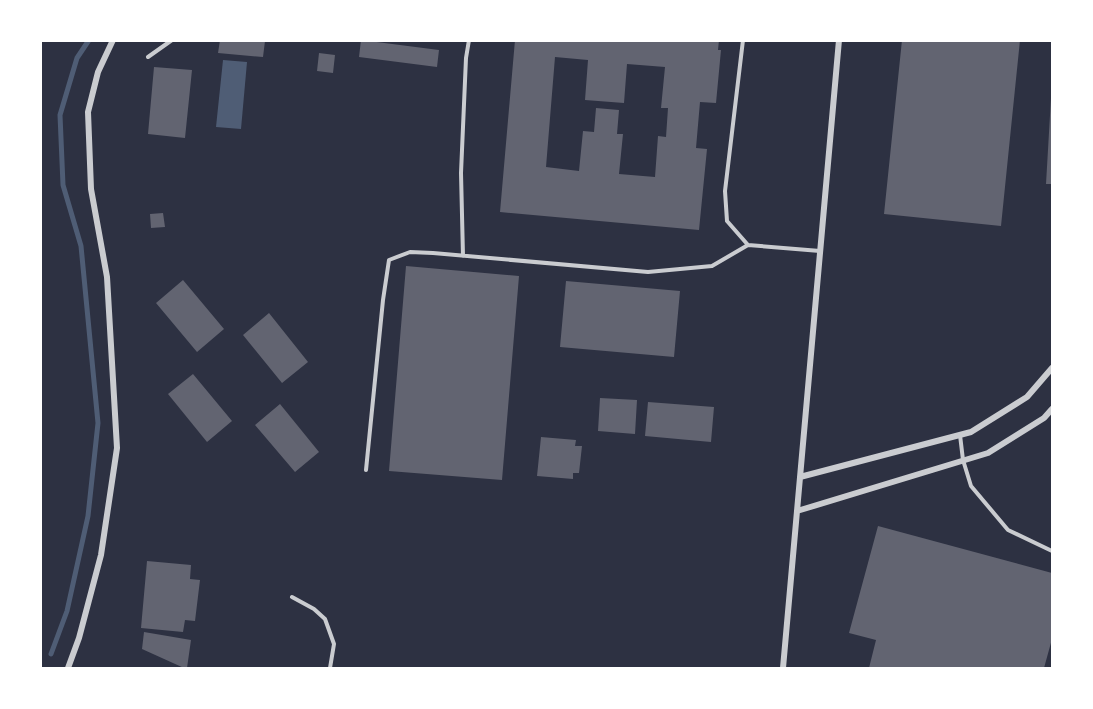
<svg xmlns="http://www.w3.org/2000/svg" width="1093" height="709" font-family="Lato,sans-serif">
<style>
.water{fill:#4f5d75}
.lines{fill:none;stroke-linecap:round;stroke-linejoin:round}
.stream{stroke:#4f5d75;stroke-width:5}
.building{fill:#626471;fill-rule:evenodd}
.service{stroke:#caccd0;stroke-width:4}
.minor{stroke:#caccd0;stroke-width:6}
</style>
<rect width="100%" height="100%" fill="#2d3142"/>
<path class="water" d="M 223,60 L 247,62 L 241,129 L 216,127 Z"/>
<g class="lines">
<path class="stream" d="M 51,654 L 67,611 L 88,516 L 98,423 L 81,246 L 63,185 L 60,115 L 77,58 L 89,40"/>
</g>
<path class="building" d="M 220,40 L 265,41 L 263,57 L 218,53 Z
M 361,40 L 439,50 L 437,67 L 359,57 Z
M 515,40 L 719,40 L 718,50 L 721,50 L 716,103 L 700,102 L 696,148 L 707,149 L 699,230 L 500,212 ZM 555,57 L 588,60 L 585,100 L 624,103 L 627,64 L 665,67 L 661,108 L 668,108 L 666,137 L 658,136 L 655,177 L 619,174 L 623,134 L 617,134 L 619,110 L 596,108 L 594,132 L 583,131 L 579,171 L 546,167 Z
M 902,40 L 1020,40 L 1001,226 L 884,214 Z
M 319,53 L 335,55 L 333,73 L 317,71 Z
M 154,67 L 192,70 L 185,138 L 148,134 Z
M 1051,98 L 1052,98 L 1052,184 L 1046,184 Z
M 163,213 L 165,227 L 151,228 L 150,214 Z
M 406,266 L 519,276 L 502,480 L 389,471 Z
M 183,280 L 224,329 L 197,352 L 156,303 Z
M 566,281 L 680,291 L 674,357 L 560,347 Z
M 269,313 L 308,362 L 282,383 L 243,335 Z
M 193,374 L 232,421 L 207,442 L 168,394 Z
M 600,398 L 637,400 L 635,434 L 598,431 Z
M 648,402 L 714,407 L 711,442 L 645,436 Z
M 280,404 L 319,452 L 295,472 L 255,425 Z
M 541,437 L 576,440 L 575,446 L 582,446 L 579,473 L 573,473 L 573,479 L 537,476 Z
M 878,526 L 1052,573 L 1052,639 L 1044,668 L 869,668 L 876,640 L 849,633 Z
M 147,561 L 191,565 L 190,579 L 200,580 L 195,621 L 185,620 L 183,632 L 141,628 Z
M 144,632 L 191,640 L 187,668 L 184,668 L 142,649 Z"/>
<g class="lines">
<path class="service" d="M 743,40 L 725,191 L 727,221 L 748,245
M 148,57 L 172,40
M 463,256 L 461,173 L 466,58 L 469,40
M 960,435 L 963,460 L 971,486 L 1008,530 L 1052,551
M 366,470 L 383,300 L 389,260 L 410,252 L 433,253 L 648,272 L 712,266 L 748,245 L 820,251
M 292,597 L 314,609 L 325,619 L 334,644 L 330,668"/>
<path class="minor" d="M 800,477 L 971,432 L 1027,397 L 1052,368
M 797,511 L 988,453 L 1044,418 L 1052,409
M 68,668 L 79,638 L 101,555 L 117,448 L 107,277 L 91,189 L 88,112 L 98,72 L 113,40
M 783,668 L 839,40"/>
</g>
<rect width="1093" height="709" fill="none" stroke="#ffffff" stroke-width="84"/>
</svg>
